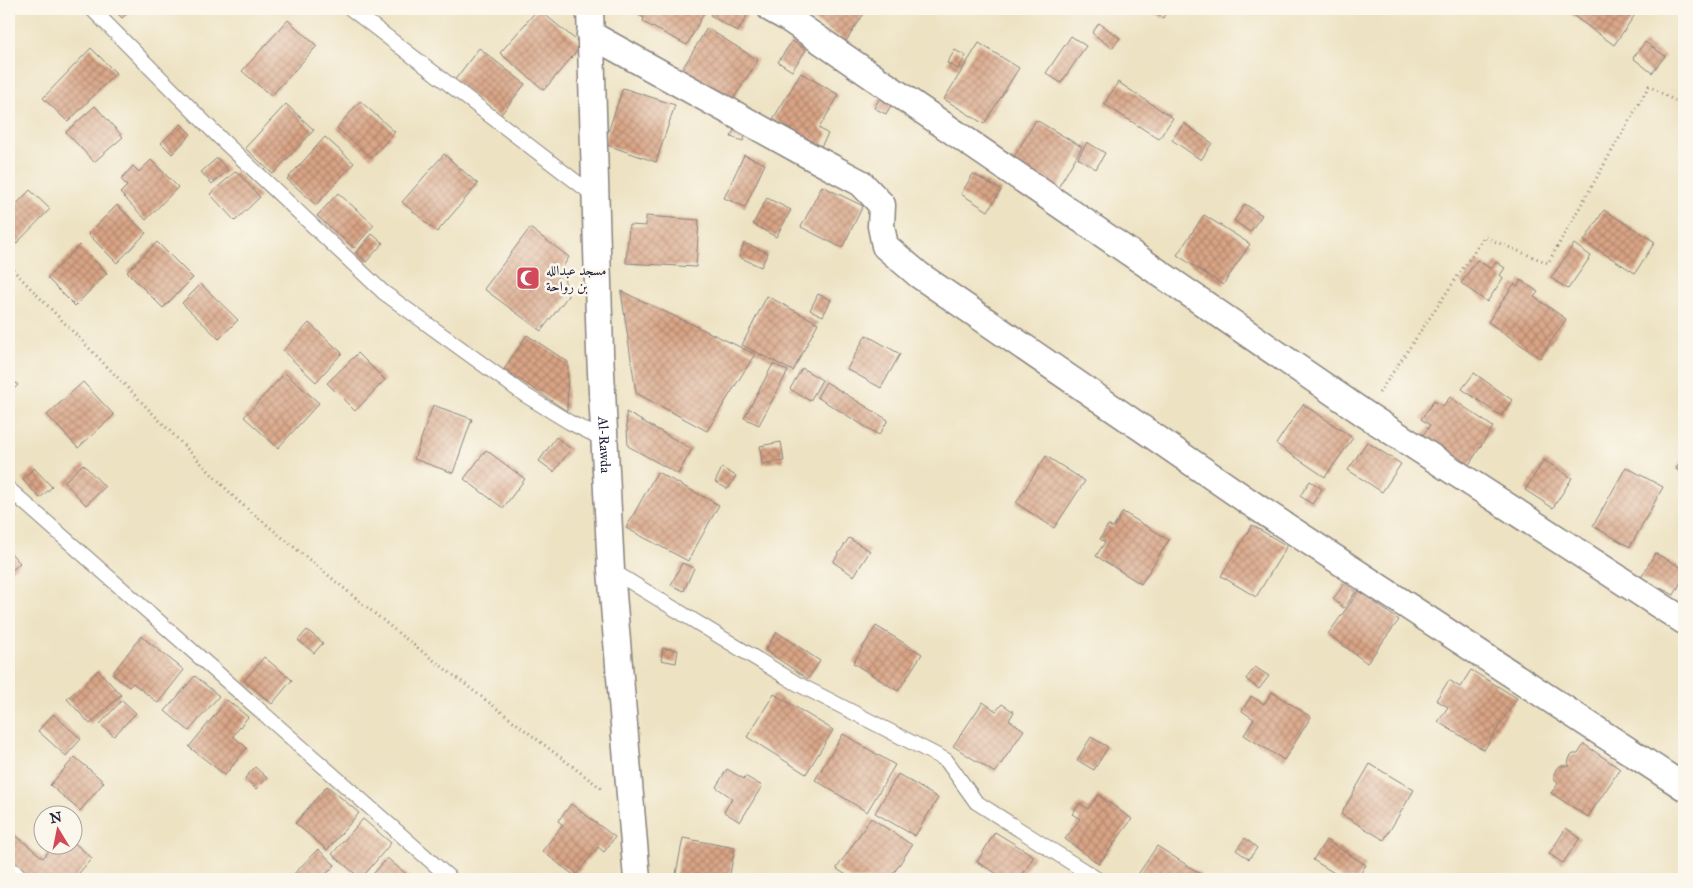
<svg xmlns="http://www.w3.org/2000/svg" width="1693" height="888" font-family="'IM FELL Great Primer',Amiri,serif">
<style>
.building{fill:url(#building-cross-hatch)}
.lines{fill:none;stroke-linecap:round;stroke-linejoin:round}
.service-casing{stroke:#88827e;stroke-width:16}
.minor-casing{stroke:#88827e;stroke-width:29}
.tertiary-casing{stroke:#88827e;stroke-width:30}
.path{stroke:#88827e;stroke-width:3;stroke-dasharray:1 4;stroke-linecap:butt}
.service{stroke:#fff;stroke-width:14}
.minor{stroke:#fff;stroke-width:26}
.tertiary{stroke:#fff;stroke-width:28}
.labels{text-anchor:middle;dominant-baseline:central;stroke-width:5;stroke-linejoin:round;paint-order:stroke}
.poi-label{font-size:14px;fill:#22223b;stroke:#fbf7ec;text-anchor:start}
.street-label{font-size:14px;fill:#22223b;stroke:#fbf7ec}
</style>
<defs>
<pattern id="building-cross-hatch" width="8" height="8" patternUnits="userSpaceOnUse" patternTransform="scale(1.25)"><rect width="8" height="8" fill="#d9a485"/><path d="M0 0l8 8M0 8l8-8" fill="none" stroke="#b0856e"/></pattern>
</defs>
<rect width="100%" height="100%" fill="#fbf7ec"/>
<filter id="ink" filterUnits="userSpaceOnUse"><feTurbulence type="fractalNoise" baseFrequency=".02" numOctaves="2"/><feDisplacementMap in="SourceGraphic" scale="10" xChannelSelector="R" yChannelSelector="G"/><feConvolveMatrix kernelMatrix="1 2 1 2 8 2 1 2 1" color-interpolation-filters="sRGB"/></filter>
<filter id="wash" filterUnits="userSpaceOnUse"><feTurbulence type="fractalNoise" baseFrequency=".0096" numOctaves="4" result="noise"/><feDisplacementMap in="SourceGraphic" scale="20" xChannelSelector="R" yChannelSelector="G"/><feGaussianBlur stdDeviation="1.12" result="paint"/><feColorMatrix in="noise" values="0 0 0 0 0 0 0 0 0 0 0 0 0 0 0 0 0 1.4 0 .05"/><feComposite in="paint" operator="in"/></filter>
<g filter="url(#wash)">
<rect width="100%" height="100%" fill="#ede2c2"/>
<g id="blocks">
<path class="building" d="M 113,9 L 132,9 L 122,18 Z
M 538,9 L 582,45 L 544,90 L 500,53 Z
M 640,9 L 706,9 L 687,45 L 643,22 L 644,18 L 637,14 Z
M 714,9 L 736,9 L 747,16 L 738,32 L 710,15 Z
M 809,9 L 867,9 L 846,41 L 805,15 Z
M 1147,9 L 1168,9 L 1163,18 Z
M 1564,9 L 1639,9 L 1614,45 Z
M 288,20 L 317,46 L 271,96 L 242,71 Z
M 1099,23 L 1120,38 L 1112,48 L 1092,33 Z
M 707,28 L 758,60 L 730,104 L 680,73 Z
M 1071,36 L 1086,46 L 1061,83 L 1046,73 Z
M 792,41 L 806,50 L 792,71 L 778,62 Z
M 1645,42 L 1665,56 L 1652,73 L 1633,58 Z
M 979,43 L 1019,68 L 984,124 L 944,99 Z
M 91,48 L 116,73 L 68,122 L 43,98 Z
M 479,48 L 525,84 L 499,117 L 454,81 Z
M 955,50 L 966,56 L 958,69 L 947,63 Z
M 801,73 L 839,95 L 819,128 L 828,134 L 820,148 L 773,119 Z
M 1118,82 L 1173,118 L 1159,139 L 1104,104 Z
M 623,88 L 675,105 L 656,162 L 604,144 Z
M 882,94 L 894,100 L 886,114 L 874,108 Z
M 360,101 L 395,132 L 371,158 L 337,128 Z
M 286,104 L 314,130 L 273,174 L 245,148 Z
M 95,106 L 123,137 L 94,162 L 66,132 Z
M 1036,120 L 1082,147 L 1055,193 L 1009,165 Z
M 1184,123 L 1212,143 L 1201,160 L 1172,140 Z
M 181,124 L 191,134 L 172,154 L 161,143 Z
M 735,127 L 747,132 L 743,141 L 731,137 Z
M 325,137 L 354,163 L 316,205 L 287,179 Z
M 1087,142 L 1105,153 L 1096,169 L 1078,158 Z
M 444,154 L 478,184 L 437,232 L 402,202 Z
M 744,155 L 765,164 L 745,207 L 724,198 Z
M 217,158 L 228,170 L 212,184 L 201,172 Z
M 151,160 L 178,187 L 146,220 L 120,193 L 127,186 L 121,179 L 133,166 L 139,172 Z
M 236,171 L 260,197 L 235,221 L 210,194 Z
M 973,174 L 1001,190 L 988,211 L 961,194 Z
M 822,186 L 863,206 L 842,248 L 801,227 Z
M 30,190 L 50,209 L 12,248 L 9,245 L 9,212 Z
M 338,193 L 374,225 L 354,248 L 317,216 Z
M 767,198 L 791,210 L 776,237 L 753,224 Z
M 1245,204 L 1262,215 L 1250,232 L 1234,221 Z
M 117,205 L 146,233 L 117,263 L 88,234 Z
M 1604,210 L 1655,242 L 1635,273 L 1584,241 Z
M 1204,215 L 1250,244 L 1223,285 L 1177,255 Z
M 646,216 L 699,220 L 696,267 L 626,263 L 629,225 L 646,226 Z
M 530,228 L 569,257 L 562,268 L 568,296 L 541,331 L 484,289 Z
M 372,234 L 383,243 L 366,262 L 356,253 Z
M 157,242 L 193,278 L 163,308 L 127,272 Z
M 744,243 L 768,253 L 761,267 L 739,257 Z
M 1574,244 L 1591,256 L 1568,289 L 1551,278 Z
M 79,245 L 107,273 L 75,306 L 47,278 Z
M 1477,260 L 1491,269 L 1496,262 L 1505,268 L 1500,275 L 1503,278 L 1487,302 L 1461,283 Z
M 1521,280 L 1538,292 L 1534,297 L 1566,319 L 1540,358 L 1488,322 L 1514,284 L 1517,286 Z
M 201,284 L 238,320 L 219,339 L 182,303 Z
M 621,291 L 755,354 L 707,431 L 636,393 Z
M 818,294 L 831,300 L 823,316 L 810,310 Z
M 767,296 L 818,323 L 793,371 L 742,345 Z
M 309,323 L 342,353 L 316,382 L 283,351 Z
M 527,335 L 568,362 L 567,411 L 504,369 Z
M 866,335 L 900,354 L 881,388 L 847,369 Z
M 358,353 L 385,380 L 355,411 L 327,383 Z
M 773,364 L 788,371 L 759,425 L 744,418 Z
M 802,368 L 822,380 L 810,401 L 790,389 Z
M 285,373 L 319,403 L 278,448 L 244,417 Z
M 1474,373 L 1512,400 L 1501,416 L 1462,389 Z
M 9,376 L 18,385 L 9,394 Z
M 83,382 L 114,415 L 78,448 L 47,415 Z
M 826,382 L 888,420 L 879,435 L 817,397 Z
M 1450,397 L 1493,427 L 1465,471 L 1418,442 L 1430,425 L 1421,419 L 1434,401 L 1443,406 Z
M 1303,404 L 1353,438 L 1325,477 L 1276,444 Z
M 433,405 L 472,419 L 453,473 L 414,459 Z
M 626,412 L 692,449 L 678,474 L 628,446 Z
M 556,437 L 571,449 L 554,472 L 539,461 Z
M 781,442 L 784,461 L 762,464 L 760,446 Z
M 1367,442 L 1401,464 L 1382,492 L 1348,470 Z
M 486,450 L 525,479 L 503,508 L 464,479 Z
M 1684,455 L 1684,474 L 1676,469 Z
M 1046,456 L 1085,481 L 1054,528 L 1016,503 Z
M 1544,460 L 1572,478 L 1553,508 L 1525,490 Z
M 83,464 L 105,487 L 86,505 L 64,482 Z
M 1626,467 L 1663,487 L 1630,547 L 1593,526 Z
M 34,468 L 52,487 L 40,498 L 22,479 Z
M 722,468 L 736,476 L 728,489 L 715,482 Z
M 657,472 L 719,505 L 688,561 L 626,528 Z
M 1310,481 L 1322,489 L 1312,504 L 1300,496 Z
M 1123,512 L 1169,540 L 1141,584 L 1096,556 L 1105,542 L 1100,539 L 1108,525 L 1113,528 Z
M 1252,525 L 1287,546 L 1256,597 L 1221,576 Z
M 849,538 L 870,551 L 854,576 L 833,562 Z
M 9,551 L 20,563 L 9,573 Z
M 1655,553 L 1684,569 L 1684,576 L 1674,595 L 1641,578 Z
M 682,563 L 694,568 L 684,591 L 671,585 Z
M 1345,583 L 1356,592 L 1344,608 L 1333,599 Z
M 1359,591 L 1399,620 L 1367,663 L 1328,634 Z
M 876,626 L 922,654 L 898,691 L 853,663 Z
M 307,630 L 323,643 L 314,653 L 298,640 Z
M 777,632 L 820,661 L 808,679 L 765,650 Z
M 141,636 L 184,670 L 158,703 L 133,683 L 129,687 L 112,674 Z
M 663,648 L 678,650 L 676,663 L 661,660 Z
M 264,657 L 292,680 L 272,704 L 244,681 Z
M 1255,667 L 1269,676 L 1259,689 L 1246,679 Z
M 98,670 L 121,695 L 90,724 L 67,699 Z
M 1471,670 L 1517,698 L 1484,750 L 1438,722 L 1448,707 L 1436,700 L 1449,680 L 1460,687 Z
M 195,676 L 219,696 L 189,731 L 165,711 Z
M 1272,692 L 1311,717 L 1284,760 L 1244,735 L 1254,719 L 1242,711 L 1251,696 L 1264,704 Z
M 774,694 L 833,730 L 806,774 L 747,737 Z
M 122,700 L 136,713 L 114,736 L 100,724 Z
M 227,700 L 248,717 L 233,736 L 247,748 L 225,775 L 189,747 Z
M 983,702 L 996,711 L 1002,704 L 1014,712 L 1009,720 L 1024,730 L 995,773 L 953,746 Z
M 53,714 L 81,739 L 66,756 L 38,731 Z
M 843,734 L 895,765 L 867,812 L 815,780 Z
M 1091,737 L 1108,747 L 1094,770 L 1077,760 Z
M 1584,744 L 1620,769 L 1588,817 L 1551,793 L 1558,784 L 1554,779 L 1554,774 L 1556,769 L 1560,766 L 1570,766 L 1568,763 L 1570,757 L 1573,754 L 1578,754 Z
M 75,757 L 104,782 L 80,811 L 50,785 Z
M 1370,764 L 1414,790 L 1384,840 L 1341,814 Z
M 255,767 L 267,778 L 256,789 L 245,778 Z
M 727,769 L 744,779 L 745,776 L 762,786 L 740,822 L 724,812 L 732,798 L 716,787 Z
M 898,774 L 938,798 L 915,836 L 875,813 Z
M 327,786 L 359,813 L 327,850 L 295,823 Z
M 1098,795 L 1132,819 L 1099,864 L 1065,839 L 1080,819 L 1072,814 L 1080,803 L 1088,809 Z
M 571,804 L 615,837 L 604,852 L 598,847 L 575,876 L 542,851 L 563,825 L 558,821 Z
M 871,818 L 912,845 L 890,879 L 852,879 L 837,869 L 837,868 Z
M 363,819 L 391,843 L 361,879 L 332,854 Z
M 1566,828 L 1580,838 L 1563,863 L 1549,854 Z
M 12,832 L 43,858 L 53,846 L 72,846 L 72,841 L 92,858 L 74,879 L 31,879 L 9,860 L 9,836 Z
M 995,832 L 1034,856 L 1020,879 L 1006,879 L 977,862 Z
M 683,838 L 735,848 L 729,879 L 675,879 Z
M 1245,838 L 1257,848 L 1249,859 L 1236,850 Z
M 1326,840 L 1366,865 L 1357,879 L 1344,879 L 1313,860 Z
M 1157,846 L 1201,874 L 1197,879 L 1135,879 Z
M 318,849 L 335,865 L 321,879 L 289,879 Z
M 387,858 L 412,879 L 369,879 Z"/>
</g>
</g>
<g filter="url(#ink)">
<use href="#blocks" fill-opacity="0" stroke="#88827e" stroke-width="1"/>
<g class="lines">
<g class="service-casing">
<path id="service" d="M 92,9 L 220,138 L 383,292 L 525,395 L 569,422 L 605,440
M 351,9 L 596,197
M 9,489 L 451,879
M 611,570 L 796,683 L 946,760 L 976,802 L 1097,879"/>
</g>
<g class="minor-casing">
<g id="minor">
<path id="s1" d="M 590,9 L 600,352 L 611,570 L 637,879"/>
<path d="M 771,9 L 789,19 L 1365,414 L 1684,621"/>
<path d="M 590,34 L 808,155 L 861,183 L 882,205 L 881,226 L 885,246 L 919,275 L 1255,506 L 1684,787"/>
</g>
</g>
<g class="tertiary-casing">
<path id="tertiary" d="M 9,876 L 13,879"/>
</g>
<path class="path" d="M 9,266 L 238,501 L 402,636 L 602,789
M 1379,393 L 1484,237 L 1548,263 L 1649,86 L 1684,106"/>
<use href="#service" class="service"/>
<use href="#minor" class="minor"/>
<use href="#tertiary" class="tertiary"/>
</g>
</g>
<defs>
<g id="mosque-square" transform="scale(1.25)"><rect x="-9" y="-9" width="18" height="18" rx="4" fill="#d1495b" stroke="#fbf7ec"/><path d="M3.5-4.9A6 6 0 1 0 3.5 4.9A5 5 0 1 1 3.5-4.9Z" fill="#fff"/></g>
</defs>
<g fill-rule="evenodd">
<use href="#mosque-square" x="528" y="278"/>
</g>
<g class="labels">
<g class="poi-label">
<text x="546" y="270">مسجد عبدالله<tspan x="546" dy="16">بن رواحة</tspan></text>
</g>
<g class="street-label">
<text stroke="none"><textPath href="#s1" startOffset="436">Al-Rawda</textPath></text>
</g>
</g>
<rect width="1693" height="888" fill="none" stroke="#fbf7ec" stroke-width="30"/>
<g transform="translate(58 830) rotate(350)"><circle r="24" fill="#fbf7ec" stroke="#a4a2a5"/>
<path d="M0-4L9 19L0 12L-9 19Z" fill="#d1495b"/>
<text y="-8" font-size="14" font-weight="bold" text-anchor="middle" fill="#22223b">N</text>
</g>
</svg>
